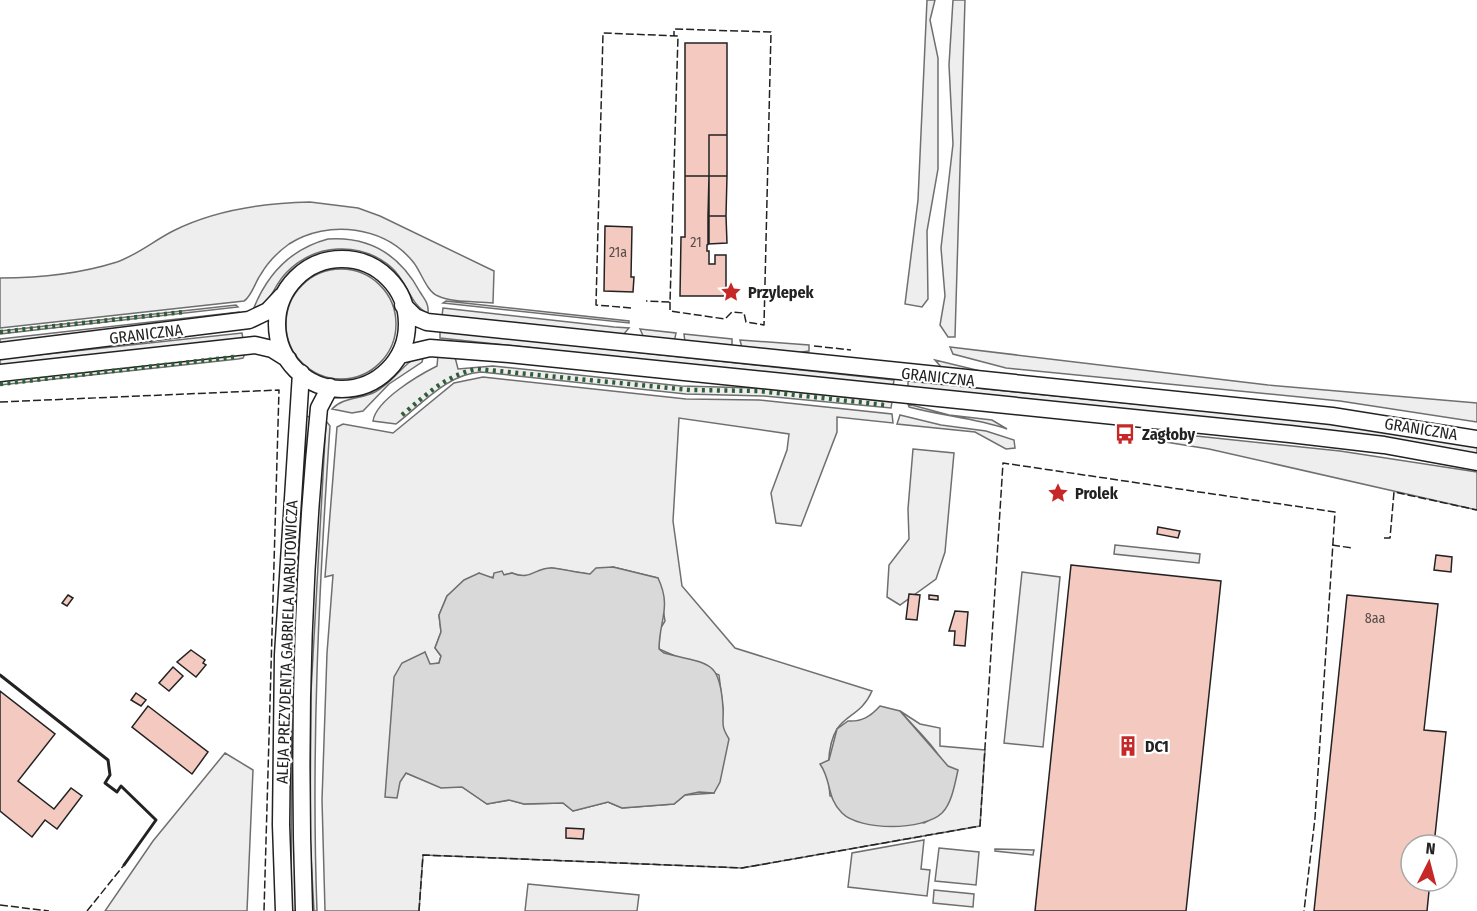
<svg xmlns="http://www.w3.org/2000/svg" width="1477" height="911" font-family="'Fira Sans Condensed',sans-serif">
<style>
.green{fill:#eee;stroke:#6f6f6f;stroke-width:1.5;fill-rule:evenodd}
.parking{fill:#ededed;stroke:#6f6f6f;stroke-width:1.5}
.water{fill:#d9d9d9;stroke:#6f6f6f;stroke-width:1.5}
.building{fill:#f3c9c0;stroke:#222;stroke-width:1.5}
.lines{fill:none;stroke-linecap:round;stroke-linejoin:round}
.secondary-casing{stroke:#222;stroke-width:19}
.secondary{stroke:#fff;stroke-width:16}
.hedge{stroke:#2f5e38;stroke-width:4.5;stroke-dasharray:3 4.5;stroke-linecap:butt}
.fence{stroke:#222;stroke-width:1.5;stroke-dasharray:8 3;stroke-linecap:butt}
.wall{stroke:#222;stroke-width:3}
.labels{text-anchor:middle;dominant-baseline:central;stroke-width:4.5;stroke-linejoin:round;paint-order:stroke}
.number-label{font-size:14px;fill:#564c4a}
.poi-label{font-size:16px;font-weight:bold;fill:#222;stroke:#fff;text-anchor:start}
.street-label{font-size:16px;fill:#222;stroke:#fff}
</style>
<rect width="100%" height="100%" fill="#fff"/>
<path class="green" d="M 927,0 L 935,0 L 930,20 L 938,58 L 938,169 L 927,231 L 928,299 L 922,307 L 905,304 L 918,200 Z
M 953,0 L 965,0 L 955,337 L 948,337 L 940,325 L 945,296 L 941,248 L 953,144 L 949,65 Z
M 310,202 L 358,208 L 380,216 L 494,271 L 493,303 C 476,301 453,303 438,296 C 427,292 421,272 414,263 C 385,226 328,219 289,244 C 278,252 268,262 261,274 C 255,282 252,296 244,301 L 0,328 L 0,278 C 40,278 79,274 117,262 C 137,255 155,240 173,231 C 215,210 264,203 310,202 Z
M 328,239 C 371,236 400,255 420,292 C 425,300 429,304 428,313 C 410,306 407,280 391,267 C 360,241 315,243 286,273 C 271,289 275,299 253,310 C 267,274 290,249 328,239 Z
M286 324a55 55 0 1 1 110 0a55 55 0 1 1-110 0Z
M 446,301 L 629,321 L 629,323 L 443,303 Z
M 236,305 L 238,307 L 0,334 L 0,331 Z
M 443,308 L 614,327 L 629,328 L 623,335 L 442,316 Z
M 239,312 L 239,316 L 0,343 L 0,339 Z
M 640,329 L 676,333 L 675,338 L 672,340 L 644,338 Z
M 440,331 L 894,380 L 893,387 L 440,338 Z
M 242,333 L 243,339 L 0,365 L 0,359 Z
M 684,334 L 732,339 L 732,344 L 729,347 L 685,342 Z
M 740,340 L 809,345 L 809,351 L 796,353 L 742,348 Z
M 950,347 L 1268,385 L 1477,403 L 1477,422 L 1340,401 L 1006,368 L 953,354 Z
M 245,354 L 243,358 L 238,359 L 0,385 L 0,381 Z
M 424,354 L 422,362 L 389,384 L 363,411 L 352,413 L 332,409 C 343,397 361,399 375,392 C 396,381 402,362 424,354 Z
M 438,355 L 455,357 L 458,369 L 493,366 L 681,386 L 756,388 L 892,402 L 891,408 L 764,396 L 686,394 L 481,372 C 447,374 422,404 396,424 L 373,421 C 376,400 419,375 437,366 Z
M 935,360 L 1001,376 L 942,368 Z
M 483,377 L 686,399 L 759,400 L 892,414 L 893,423 L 837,417 L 837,432 L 801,526 L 776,523 L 771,493 L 787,450 L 789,434 L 679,418 L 673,521 L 682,586 L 735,648 L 872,691 C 862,714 847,714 837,729 C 826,747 828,776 830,796 L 924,823 C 985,789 929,744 900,711 L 920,724 L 940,728 L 940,746 L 985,750 L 980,826 L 742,868 L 423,855 L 419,911 L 325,911 L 322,800 L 327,653 L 333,575 L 325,577 L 337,427 L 343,424 L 393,433 L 454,383 ZM 613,567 L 658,578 L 665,621 L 660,629 L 659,649 L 719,675 L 723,709 L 714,793 L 685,795 L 674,804 L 622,808 L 608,802 L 573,811 L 563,803 L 524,804 L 510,800 L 487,804 L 462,787 L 441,787 L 406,773 L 399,782 L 425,653 L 430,665 L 439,663 L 441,656 L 435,648 L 441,632 L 439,615 L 447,596 L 479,573 L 489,578 L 512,573 L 520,577 L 531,576 L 551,568 L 590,574 Z
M 908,381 L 1333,424 L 1477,446 L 1477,454 L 1347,433 L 908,388 Z
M 908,404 L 949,415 L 992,420 L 1007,429 C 975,418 942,416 909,407 Z
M 900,415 L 941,425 L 986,431 L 1014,440 L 1015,448 L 1006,449 L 975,432 L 897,424 Z
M 306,416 L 310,417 L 294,743 L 296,911 L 291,911 L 292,643 Z
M 326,421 L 330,426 C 319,588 311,749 317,911 L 314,911 L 310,838 L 311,692 Z
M 1158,432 L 1340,451 L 1477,472 L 1477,510 L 1209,449 L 1153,440 L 1144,435 Z
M 913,449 L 954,453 L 945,552 L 936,579 L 900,605 L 887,597 L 889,565 L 909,539 L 908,509 Z
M 225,753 L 253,770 L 247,911 L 105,911 L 153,841 Z
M 995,849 L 1034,850 L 1033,855 L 995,851 Z"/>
<path class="parking" d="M 1115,545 L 1200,554 L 1199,563 L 1114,554 Z
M 1022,572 L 1060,577 L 1043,747 L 1004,743 Z
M 924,840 L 921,869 L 930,870 L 927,896 L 848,887 L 852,853 Z
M 939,848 L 979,852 L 976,885 L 935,881 Z
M 528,884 L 639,895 L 637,911 L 525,911 Z
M 934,890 L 974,894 L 973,907 L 933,903 Z"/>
<path class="water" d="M 613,567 L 658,578 C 672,607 659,621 659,649 L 664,653 C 707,665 720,657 723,708 C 724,724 720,724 729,739 L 720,782 L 714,793 L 699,792 L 685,795 L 674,804 L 622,808 L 608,802 L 573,811 L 563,803 L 524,804 L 509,800 L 487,804 L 462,787 L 441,788 L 406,773 L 400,782 L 397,798 L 385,797 L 394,677 L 402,663 L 425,652 L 430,664 L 439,663 L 441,656 L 435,648 L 441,632 L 439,615 L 447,596 L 464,580 L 479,573 L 493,578 L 494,573 L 502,571 L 504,575 L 512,573 C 532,581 535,567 552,568 C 564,569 577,573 590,574 L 596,568 Z
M 880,706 L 900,711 L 948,766 L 958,770 C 955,783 952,803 942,813 C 923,831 860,831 842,813 C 826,797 832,781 820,764 L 829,760 L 837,729 L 848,721 C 862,722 871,716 880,706 Z"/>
<path class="building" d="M 685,43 L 727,43 L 727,135 L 709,135 L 709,176 L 685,176 Z
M 709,135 L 727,135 L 727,176 L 709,176 Z
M 685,176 L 709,176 L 709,244 L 707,245 L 707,251 L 709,251 L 709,264 L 715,264 L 715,255 L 726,255 L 726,296 L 680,296 L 681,237 L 685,237 Z
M 709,176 L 727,176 L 726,216 L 708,216 Z
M 708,216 L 726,216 L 727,243 L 708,244 Z
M 605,226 L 632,227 L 631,277 L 634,277 L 633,292 L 604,291 Z
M 1158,527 L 1180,531 L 1178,538 L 1157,534 Z
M 1436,555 L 1452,557 L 1451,572 L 1434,570 Z
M 1071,565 L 1221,581 L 1186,911 L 1035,911 Z
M 909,594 L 920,595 L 917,620 L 906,619 Z
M 68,595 L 73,598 L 67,606 L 62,603 Z
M 929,595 L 938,596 L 938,600 L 929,599 Z
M 1347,595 L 1438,604 L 1424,730 L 1446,732 L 1434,845 L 1411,845 L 1411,881 L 1430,881 L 1427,911 L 1314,911 Z
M 955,611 L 968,612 L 965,646 L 954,645 L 955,631 L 949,631 Z
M 191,650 L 205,660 L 203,663 L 206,665 L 196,677 L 177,662 Z
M 173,667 L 183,676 L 169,691 L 159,683 Z
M 0,691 L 55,734 L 18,781 L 54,809 L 71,788 L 82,796 L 57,829 L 45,820 L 32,837 L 0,811 Z
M 136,693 L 146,700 L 141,706 L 131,700 Z
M 148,706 L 208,752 L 192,774 L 132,727 Z
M 566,828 L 584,829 L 583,839 L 566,838 Z"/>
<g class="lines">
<g class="secondary-casing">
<path id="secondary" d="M277 324a65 65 0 1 1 130 0a65 65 0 1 1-130 0Z
M 403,305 L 415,317 L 427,322 L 1332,416 L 1477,439
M 0,351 L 249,320 L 268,311 L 282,296
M 400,355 L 430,348 L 509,354 L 1290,434 L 1384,445 L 1477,462
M 0,373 L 255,345 L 272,349 L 288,359
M 284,911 L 281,825 L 283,655 L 301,373
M 304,911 C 298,744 302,575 319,408 L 330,387"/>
</g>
<use href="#secondary" class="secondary"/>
<path class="hedge" d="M 0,332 L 184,312
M 0,384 L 234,357
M 402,415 C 426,395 446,375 477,369 L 690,390 L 759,391 L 885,405"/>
<path class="fence" d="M 670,302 L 670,311 L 725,319 L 732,312 L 744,313 L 746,322 L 764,325 L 771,32 L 674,29 L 674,36
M 631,308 L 596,305 L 603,33 L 678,36 L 670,302 L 646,301
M 814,346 L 851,350
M 0,402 L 279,390 L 264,911
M 1384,538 L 1390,538 L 1394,492 L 1477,510
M 1332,545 L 1352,548
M 0,905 L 49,911
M 87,911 L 124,865
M 419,911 L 423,855 L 742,868 L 980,826 L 1003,463 L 1335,512 L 1315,818 L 1304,911"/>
<path class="wall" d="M 0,675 L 108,760 L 110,775 L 105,783 L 117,792 L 121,786 L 156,820 L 124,865"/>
</g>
<defs>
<g id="sight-bare" transform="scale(1.62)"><path d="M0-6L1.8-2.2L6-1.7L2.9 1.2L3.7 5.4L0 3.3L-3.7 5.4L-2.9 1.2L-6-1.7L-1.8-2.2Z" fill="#c62828" stroke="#fff" stroke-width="2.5" paint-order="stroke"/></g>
<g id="bus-bare" transform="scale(1.62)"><path d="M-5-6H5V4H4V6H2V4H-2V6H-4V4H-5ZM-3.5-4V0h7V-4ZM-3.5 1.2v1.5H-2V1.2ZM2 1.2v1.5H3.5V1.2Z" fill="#c62828" stroke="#fff" stroke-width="2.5" paint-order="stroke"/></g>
<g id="building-bare" transform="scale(1.62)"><path d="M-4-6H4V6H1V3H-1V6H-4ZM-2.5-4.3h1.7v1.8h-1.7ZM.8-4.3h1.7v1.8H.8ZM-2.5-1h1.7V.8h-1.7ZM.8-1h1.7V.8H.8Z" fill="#c62828" stroke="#fff" stroke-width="2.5" paint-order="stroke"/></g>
</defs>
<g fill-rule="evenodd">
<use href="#sight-bare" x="731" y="292"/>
<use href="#bus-bare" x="1125" y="434"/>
<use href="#sight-bare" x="1058" y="493"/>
<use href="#building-bare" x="1128" y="746"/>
</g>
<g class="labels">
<g class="number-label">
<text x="696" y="242">21</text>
<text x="618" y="252">21a</text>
<text x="1375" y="618">8aa</text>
</g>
<g class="poi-label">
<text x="748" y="292">Przylepek</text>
<text x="1142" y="434">Zagłoby</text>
<text x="1075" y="493">Prolek</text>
<text x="1145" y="746">DC1</text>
</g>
<g class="street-label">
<text transform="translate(146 334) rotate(-7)">GRANICZNA</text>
<text transform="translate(938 377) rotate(6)">GRANICZNA</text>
<text transform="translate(1421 429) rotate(9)">GRANICZNA</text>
<text transform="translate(287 642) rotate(-88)">ALEJA PREZYDENTA GABRIELA NARUTOWICZA</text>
</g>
</g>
<g transform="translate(1429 863) rotate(6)"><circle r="28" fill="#ffffff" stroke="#a7a7a7" stroke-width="1.5"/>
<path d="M0-4.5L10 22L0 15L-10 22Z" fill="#c62828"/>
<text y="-9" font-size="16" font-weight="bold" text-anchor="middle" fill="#222222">N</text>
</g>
</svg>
